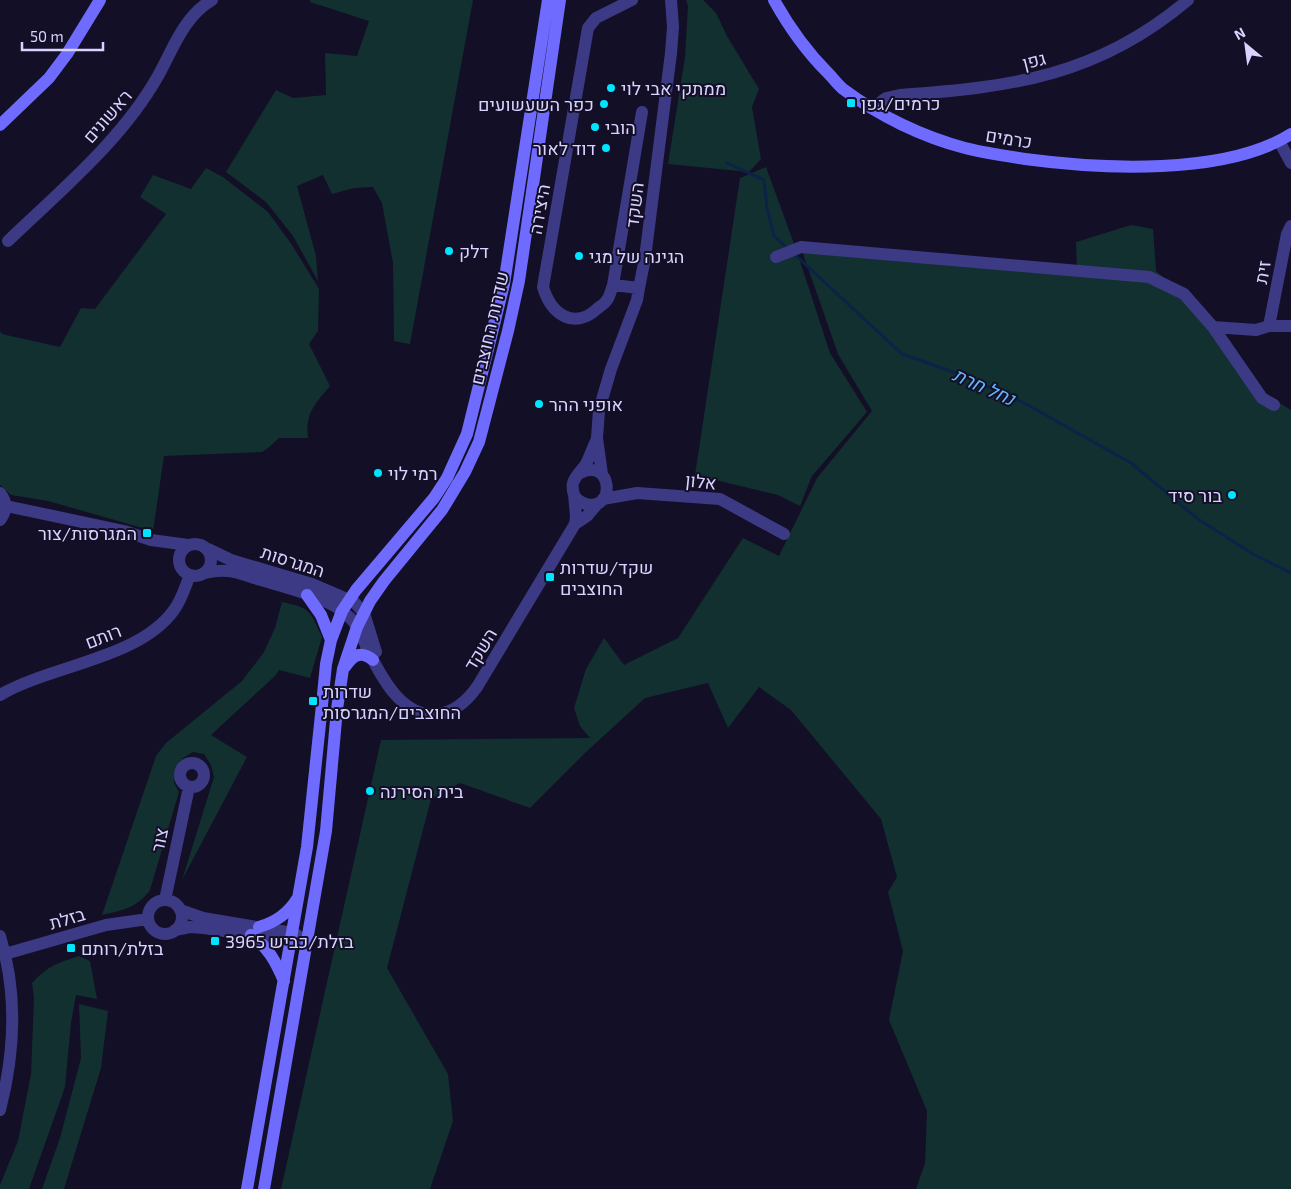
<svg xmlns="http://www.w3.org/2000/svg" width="1291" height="1189" font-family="'Exo 2',Heebo,sans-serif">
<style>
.green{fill:#12302f}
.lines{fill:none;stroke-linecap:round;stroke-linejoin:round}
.stream{stroke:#0c2248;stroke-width:3}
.street{stroke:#3d3a85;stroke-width:12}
.secondary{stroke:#6f6bff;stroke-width:12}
.poi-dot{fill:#00e5ff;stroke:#130f26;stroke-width:2}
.labels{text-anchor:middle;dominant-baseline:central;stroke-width:4;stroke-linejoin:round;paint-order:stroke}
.street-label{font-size:18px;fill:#d9d4ff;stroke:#130f26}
.poi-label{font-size:18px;fill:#d9d4ff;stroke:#130f26;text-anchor:start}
.water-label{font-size:19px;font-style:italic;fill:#62b6ff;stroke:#130f26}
</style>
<rect width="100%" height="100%" fill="#130f26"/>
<path class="green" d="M 310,0 L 473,0 L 410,344 L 394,341 L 393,263 L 382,203 L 373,187 L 354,188 L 332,194 L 323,175 L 297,186 L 316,256 L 318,281 L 293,236 L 266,202 L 226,172 L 276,90 L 293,98 L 326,95 L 325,53 L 357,56 L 369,21 L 310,2 Z
M 686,0 L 703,0 L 716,13 L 727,36 L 759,89 L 752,107 L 761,159 L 749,172 L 668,164 L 685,57 L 688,6 Z
M 766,167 L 797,252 L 830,353 L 867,412 L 812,476 L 800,506 L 778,495 L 695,475 L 740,178 Z
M 206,168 L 223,177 L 268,212 L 292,245 L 319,289 L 318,331 L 309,344 L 330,386 C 315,404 305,413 308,438 L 279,438 L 268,448 L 262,452 L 164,456 L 153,531 L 48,501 L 11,495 L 0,485 L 0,331 L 2,334 L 60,347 L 81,308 L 95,309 L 166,214 L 140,197 L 153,175 L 191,189 Z
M 1131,225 L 1153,229 L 1156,271 L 1172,285 L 1258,390 L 1291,410 L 1291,1189 L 916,1189 L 925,1163 L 927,1111 L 889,1020 L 903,951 L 888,892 L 897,877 L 881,819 L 791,710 L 759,687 L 728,728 L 708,683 L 645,698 L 585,753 L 530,808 L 460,783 L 431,799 L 387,968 L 448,1074 L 453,1121 L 430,1189 L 281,1189 L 381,740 L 590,738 L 580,726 L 574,708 L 586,669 L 604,638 L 624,665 L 678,638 L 743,538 L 779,556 L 817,478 L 872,411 L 838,354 L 801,248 L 1077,268 L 1076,242 Z
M 282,602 C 311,608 310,611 322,637 L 310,678 L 279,670 L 275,676 L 211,735 L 247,757 L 182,880 L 214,777 L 211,765 L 204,754 L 193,752 L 183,758 L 176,769 L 174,783 L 179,792 L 150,890 C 137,908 123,910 102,915 L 156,756 L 166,743 L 242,681 L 264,652 L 275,628 Z
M 79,956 L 90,961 L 97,999 L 76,995 L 71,1023 L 65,1087 L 29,1189 L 0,1189 L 0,1185 L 18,1141 L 31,1074 L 34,998 L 32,983 C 48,966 57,963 79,956 Z
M 79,1004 L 108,1011 L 101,1068 L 64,1189 L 42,1189 L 60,1138 L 81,1058 Z"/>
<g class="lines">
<path class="stream" d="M 727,163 L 764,180 L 767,208 L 774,236 L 788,249
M 793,253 L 902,354 L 965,376 L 1026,404 L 1131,463 L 1198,519 L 1253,554 L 1291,573"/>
<path class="street" d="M 632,0 L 596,18 L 588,28 L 543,287 C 551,314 574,331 598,308 C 601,306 605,303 607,300 C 610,296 611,290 613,285 L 642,112
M 873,108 L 886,98 L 900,95 C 1013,87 1098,76 1188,0
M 1279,141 L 1291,163
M 1291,226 L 1287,234 L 1269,326 L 1291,326
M 8,241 C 60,191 122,140 158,76 C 173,49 184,16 212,0
M 776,257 L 801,247 L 1149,277 L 1184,294 L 1213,327 L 1262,398 L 1274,405
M 613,285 L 639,288
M 1213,327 L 1256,330 L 1269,326
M 580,473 C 613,457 616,512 586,504 C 579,502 574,497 573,491 C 573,489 572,485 573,483 C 575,476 582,470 586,464 C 590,456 593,447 597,439
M 602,474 L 597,438 L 599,410 L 611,369 L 637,300 L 639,288 L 645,258 L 671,53 L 673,27 L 671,0
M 0,493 C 7,502 7,511 0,520
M 603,499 L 637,493 L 720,499 L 784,534
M 6,506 L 124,531 L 151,540 L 188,545
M 575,524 L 587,516 L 598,503
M179 560a16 16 0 1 1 32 0a16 16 0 1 1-32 0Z
M 208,549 L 231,560 L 312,584 L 354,602 L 364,613 L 376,652
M 205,573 C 213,571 220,570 228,571 C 239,572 250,577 261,580 C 285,587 330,598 348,616 C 358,624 362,637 367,648 C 380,675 402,719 438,714 C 455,712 467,701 477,687 L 575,524 L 576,516 L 574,494
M 0,695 C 51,665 139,659 174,610 C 182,599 185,587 190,575
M180 775a12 12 0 1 1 24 0a12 12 0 1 1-24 0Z
M 165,900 L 189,787
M148 917a17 17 0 1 1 34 0a17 17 0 1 1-34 0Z
M 180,910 L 203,918 L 293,933 L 298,936
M 175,930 L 190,927 L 204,928 L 291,941 L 307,940
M 0,936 C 18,994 15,1052 0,1110
M 5,954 L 106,925 L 148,919"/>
<path class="secondary" d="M 774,0 C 789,27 806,51 828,73 C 833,78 838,85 843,89 C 879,116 923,137 965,148 C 985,153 1005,156 1025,159 C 1100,169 1225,176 1291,134
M 0,125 L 49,78 L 67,54 L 100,0
M 307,595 L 321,615 L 331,640
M 345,667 C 353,655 361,650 373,660
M 259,927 C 276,922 288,914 297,899
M 251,935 C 268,947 276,962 284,981
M 247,1189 L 307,847 L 322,705 L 326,664 L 331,640 L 342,611 L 356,590 L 434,498 L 447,478 L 467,434 L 504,284 L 548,0
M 264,1189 L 326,831 L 337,709 L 343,669 L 357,627 L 370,601 L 384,581 L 442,510 L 465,472 L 479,442 L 508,331 L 519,281 L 560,0"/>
</g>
<g class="poi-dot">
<circle cx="611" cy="88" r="5"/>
<rect x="846" y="98" width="10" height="10" rx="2.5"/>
<circle cx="604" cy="104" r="5"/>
<circle cx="595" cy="127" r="5"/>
<circle cx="606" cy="148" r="5"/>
<circle cx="449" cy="251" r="5"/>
<circle cx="579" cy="256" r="5"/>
<circle cx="539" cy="404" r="5"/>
<circle cx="378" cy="473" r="5"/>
<circle cx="1232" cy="495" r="5"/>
<rect x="142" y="528" width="10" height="10" rx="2.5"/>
<rect x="545" y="572" width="10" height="10" rx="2.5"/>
<rect x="308" y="696" width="10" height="10" rx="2.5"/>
<circle cx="370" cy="791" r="5"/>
<rect x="210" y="936" width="10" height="10" rx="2.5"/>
<rect x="66" y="943" width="10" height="10" rx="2.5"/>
</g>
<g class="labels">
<g class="street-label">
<text transform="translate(1034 60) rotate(-14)">גפן</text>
<text transform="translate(107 116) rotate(-49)">ראשונים</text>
<text transform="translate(1009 138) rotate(9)">כרמים</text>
<text transform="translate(634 205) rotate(-83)">השקד</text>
<text transform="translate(539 209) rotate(-80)">היצירה</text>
<text transform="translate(1262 272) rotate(-79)">זית</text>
<text transform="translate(489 328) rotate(-77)">שדרות החוצבים</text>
<text transform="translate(701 481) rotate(6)">אלון</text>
<text transform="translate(293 561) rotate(18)">המגרסות</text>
<text transform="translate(103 636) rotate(-21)">רותם</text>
<text transform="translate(480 649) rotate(-59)">השקד</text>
<text transform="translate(159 840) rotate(-78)">צור</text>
<text transform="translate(67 918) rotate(-16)">בזלת</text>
</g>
<g class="poi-label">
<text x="621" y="88">ממתקי אבי לוי</text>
<text x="861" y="103">כרמים/גפן</text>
<text x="594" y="104" text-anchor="end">כפר השעשועים</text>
<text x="605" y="127">הובי</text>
<text x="596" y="148" text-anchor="end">דוד לאור</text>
<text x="459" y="251">דלק</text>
<text x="589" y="256">הגינה של מגי</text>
<text x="549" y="404">אופני ההר</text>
<text x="388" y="473">רמי לוי</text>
<text x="1222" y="495" text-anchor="end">בור סיד</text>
<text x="137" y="533" text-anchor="end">המגרסות/צור</text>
<text x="560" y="567">שקד/שדרות<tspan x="560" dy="21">החוצבים</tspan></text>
<text x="323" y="691">שדרות<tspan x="323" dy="21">החוצבים/המגרסות</tspan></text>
<text x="380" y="791">בית הסירנה</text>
<text x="225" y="941">בזלת/כביש 3965</text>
<text x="81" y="948">בזלת/רותם</text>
</g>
<g class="water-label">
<text transform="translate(984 386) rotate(24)">נחל חרת</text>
</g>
</g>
<g transform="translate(1246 45) rotate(331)" stroke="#130f26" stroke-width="4" paint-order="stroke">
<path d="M0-4L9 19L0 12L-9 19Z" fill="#d9d4ff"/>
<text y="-8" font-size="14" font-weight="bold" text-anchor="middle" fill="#d9d4ff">N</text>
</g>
<path d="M22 42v8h81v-8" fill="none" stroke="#d9d4ff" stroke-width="2.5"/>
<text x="30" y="42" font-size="15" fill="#d9d4ff" stroke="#130f26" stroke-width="4" paint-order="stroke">50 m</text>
</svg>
